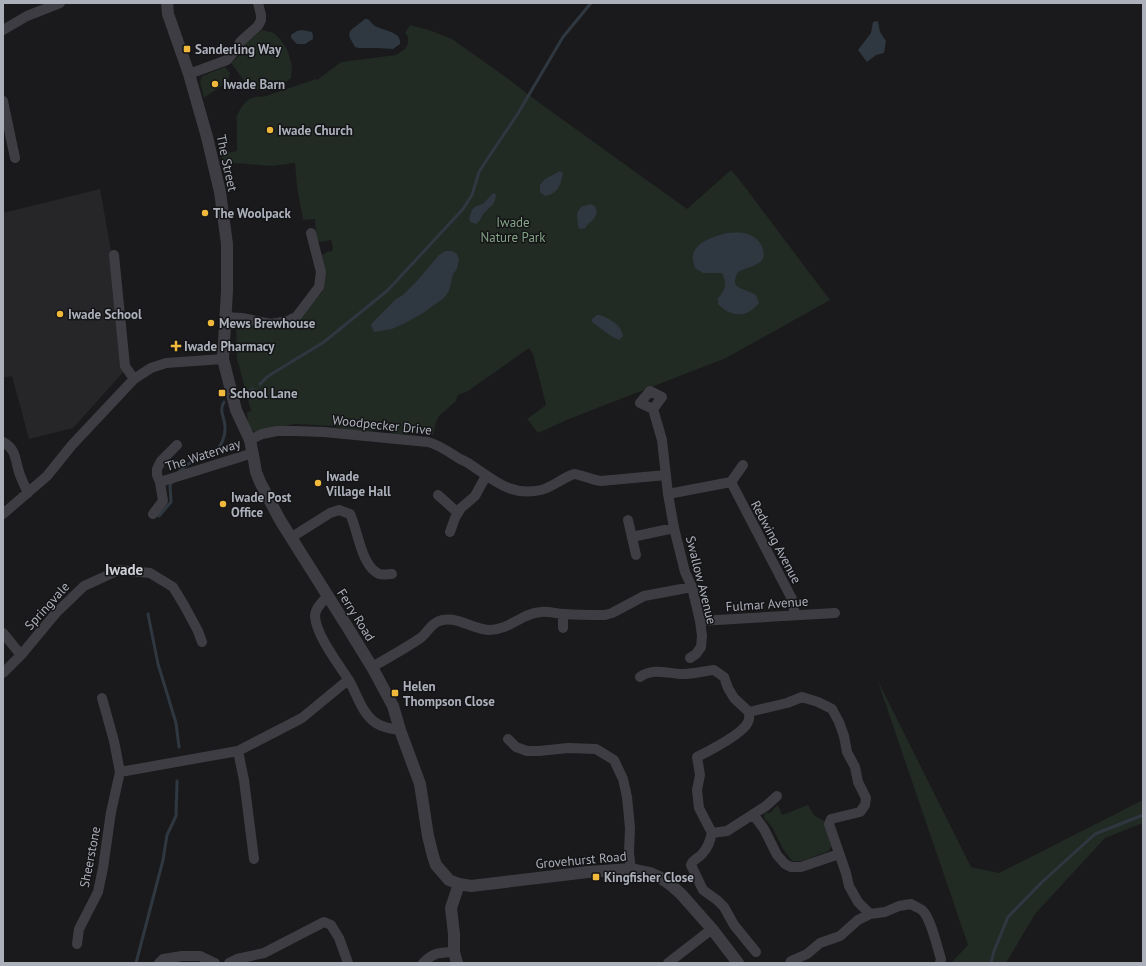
<svg xmlns="http://www.w3.org/2000/svg" width="1146" height="966" font-family="'PT Sans',sans-serif">
<style>
.built{fill:#262629}
.green{fill:#212a23}
.water{fill:#2f3840}
.lines{fill:none;stroke-linecap:round;stroke-linejoin:round}
.stream{stroke:#2f3840;stroke-width:3}
.minor{stroke:#3d3d43;stroke-width:10}
.tertiary{stroke:#3d3d43;stroke-width:12}
.poi-dot{fill:#f1b93c;stroke:#151517;stroke-width:1.5}
.labels{text-anchor:middle;dominant-baseline:central;stroke-width:3;stroke-linejoin:round;paint-order:stroke}
.poi-label{font-size:13px;font-weight:bold;fill:#acb0bb;stroke:#151517;text-anchor:start}
.street-label{font-size:13px;fill:#acb0bb;stroke:#151517}
.park-label{font-size:13px;fill:#84a687;stroke:#151517}
.quarter-label{font-size:15px;font-weight:bold;fill:#cdd0d7;stroke:#151517}
</style>
<rect width="100%" height="100%" fill="#1a1a1c"/>
<path class="built" d="M 100,189 L 112,256 L 124,371 L 73,428 L 29,439 L 12,376 L 3,378 L 3,213 Z"/>
<path class="green" d="M 410,25 L 429,30 L 452,39 L 507,78 L 541,104 L 687,209 L 731,170 L 738,178 L 830,300 L 726,358 L 569,419 L 538,433 L 527,419 L 546,405 L 533,354 L 529,348 L 468,391 L 458,395 L 456,401 L 439,416 L 436,422 L 433,435 L 412,432 L 407,434 L 394,434 L 391,431 L 345,430 L 334,426 L 295,424 L 255,432 C 246,428 248,421 247,412 L 251,411 L 238,362 L 237,361 L 236,325 L 248,324 L 269,329 L 287,326 L 300,318 L 313,303 L 323,291 L 325,270 L 322,255 L 327,252 L 332,251 L 333,248 L 331,240 L 321,242 L 316,240 L 315,219 L 303,220 L 297,187 L 295,163 L 272,166 L 235,163 L 223,165 L 221,154 L 237,151 L 237,120 L 236,118 C 241,106 249,94 263,97 L 316,79 L 317,80 L 341,62 L 396,55 L 405,49 L 408,44 L 408,37 L 405,33 Z
M 262,30 L 274,33 L 280,39 L 287,49 L 292,65 L 291,78 L 286,82 L 264,90 L 250,89 L 231,63 L 241,54 L 245,44 L 251,38 L 256,35 Z
M 225,67 L 230,73 C 230,83 212,92 204,98 L 200,82 L 202,76 Z
M 877,679 L 971,867 L 999,873 L 1143,800 L 1143,823 L 1105,838 L 1035,914 L 1006,963 L 951,963 L 968,945 Z
M 778,805 L 782,815 L 808,805 L 814,815 L 826,822 L 832,845 L 829,851 L 802,861 L 792,861 L 783,849 L 772,827 L 764,818 L 765,813 L 770,813 Z"/>
<path class="water" d="M 365,19 L 368,19 C 370,21 372,24 375,26 C 383,31 402,31 400,44 L 393,49 L 377,48 L 359,48 L 355,47 L 350,38 L 349,34 L 351,30 Z
M 878,21 L 880,32 L 886,41 L 884,53 L 876,55 L 867,62 L 858,50 L 871,33 L 873,22 Z
M 302,30 L 312,32 L 313,36 L 313,39 L 305,44 L 297,44 L 291,38 L 291,35 L 297,31 Z
M 560,171 L 563,173 C 560,186 559,193 545,196 L 540,192 L 540,185 L 545,179 Z
M 493,193 L 496,194 C 496,205 490,206 484,213 C 480,219 482,219 476,224 L 470,222 L 469,218 L 472,210 L 476,206 L 483,204 Z
M 590,204 L 595,206 L 597,212 L 594,219 L 586,226 L 586,228 L 580,229 L 578,227 L 577,213 L 581,207 Z
M 727,233 C 732,233 738,232 743,233 C 752,234 762,241 763,250 C 764,253 764,256 763,259 C 758,266 745,268 738,272 C 728,290 744,287 756,295 L 759,303 C 756,306 752,310 749,312 C 737,317 726,313 718,304 L 718,298 C 726,290 727,283 722,273 L 703,273 L 695,268 C 694,264 692,259 693,255 C 695,242 716,236 727,233 Z
M 445,251 L 452,251 L 457,254 L 459,260 L 457,269 L 453,274 L 449,291 L 444,298 L 420,315 L 403,324 L 392,329 L 374,332 L 371,325 L 373,322 L 396,299 L 403,295 L 417,281 L 439,255 Z
M 597,315 C 604,315 618,323 621,330 C 622,332 622,334 623,336 L 619,340 L 611,336 L 593,323 L 591,320 Z"/>
<g class="lines">
<path class="stream" d="M 260,384 L 267,377 L 278,370 L 324,342 L 388,290 L 463,209 L 472,195 L 479,172 L 488,158 L 517,115 L 563,37 L 591,3
M 248,392 L 253,389
M 178,473 C 181,470 185,465 190,463 C 200,458 214,455 221,444 C 223,440 225,434 225,429 C 226,420 218,411 224,402
M 159,516 L 171,502 L 170,485 L 173,481
M 148,614 L 158,664 L 176,723 L 179,747
M 136,963 L 163,860 L 167,835 L 176,816 L 177,781
M 991,963 L 994,951 L 1008,917 L 1041,883 L 1095,834 L 1143,815"/>
<path class="minor" d="M 3,30 L 27,16 L 60,3
M 189,74 L 227,60 L 234,52 L 241,41 L 258,26 L 261,20 L 261,15 L 258,3
M 3,101 L 15,158
M 114,255 L 125,366 L 134,379
M 226,317 L 242,318 L 271,324 L 288,321 L 297,316 L 319,287 L 321,272 L 311,233
M 650,391 L 662,397 L 653,409 L 640,403 Z
M 653,409 L 662,440 L 668,494 L 674,528 L 685,572 L 692,587 L 700,621 L 702,636 L 701,647 L 696,654 L 690,658
M 250,440 L 262,434 L 277,431 L 295,431 L 324,432 L 428,442 C 440,445 450,453 460,459 C 464,461 468,462 471,465 C 494,480 511,497 541,490 C 553,487 562,478 574,474 C 583,475 591,480 601,481 L 666,475
M 3,442 C 16,449 15,459 19,472 C 21,479 25,486 28,493
M 160,482 L 253,453
M 731,482 L 743,465
M 668,494 L 731,482 L 792,599 L 795,615
M 438,495 L 458,513
M 3,514 L 47,476 L 72,445 L 134,379 L 151,368 L 166,363 L 223,359
M 153,514 L 163,501 L 160,482 L 157,475 L 157,469 L 161,461 L 177,445
M 628,520 L 636,555
M 450,532 L 455,518 L 461,508 L 475,496 L 486,476
M 292,537 L 330,513 L 339,510 L 350,514 C 358,530 361,566 379,574 C 383,575 388,574 392,574
M 632,537 L 674,528
M 328,596 C 323,601 315,608 315,616 C 316,635 338,663 348,679 C 357,693 361,713 376,723 C 382,727 392,729 400,730
M 700,621 L 835,613
M 563,628 L 563,614
M 3,633 L 21,655
M 372,667 C 388,658 404,649 419,639 C 426,635 429,626 437,622 C 453,613 473,630 490,630 C 509,630 522,613 541,612 C 549,611 557,614 565,614 C 578,615 592,615 605,615 L 612,613 L 644,596 L 692,587
M 3,673 L 21,655 L 56,613 L 84,586 L 119,570 L 150,573 L 173,587 L 184,605 L 198,631 L 202,642
M 640,677 C 653,667 669,674 683,674 C 694,674 704,671 714,670 L 724,677 L 728,688 L 734,698 L 749,712
M 508,739 L 516,747 L 527,751 L 539,751 L 568,748 L 596,749 L 614,760 L 623,779 L 627,797 L 630,828 L 629,853 L 631,869
M 238,751 L 244,780 L 254,859
M 120,772 L 238,751 L 302,718 L 348,680
M 753,814 L 764,829 L 777,855 L 785,864 L 791,867 L 801,867 L 839,854
M 712,833 L 699,808 L 697,790 L 700,775 L 697,757 C 709,751 743,734 748,722 C 750,719 749,716 749,712 L 787,703 L 802,697 L 818,702 L 832,709 L 839,722 L 844,736 L 847,752 L 855,767 L 858,782 L 866,798 L 865,805 L 860,812 L 831,819 L 829,824 L 846,873 L 849,886 L 858,902 L 870,914 L 858,920 L 840,936 L 820,943 L 807,954 L 791,961 L 790,963
M 870,914 L 885,912 L 899,906 L 911,904 C 914,906 919,908 922,910 C 931,918 937,947 941,959 L 940,963
M 77,944 L 79,929 L 98,892 L 103,868 L 111,812 L 120,772 L 114,741 L 102,698
M 756,952 L 734,925 L 724,907 L 717,900 L 703,890 L 691,865 C 693,859 698,859 702,854 C 708,848 710,841 712,833 L 727,831 L 766,806 L 777,796
M 159,963 L 163,959 L 182,956 L 200,956 L 215,963
M 229,963 L 237,959 L 264,953 L 324,922 L 331,925 L 339,938 L 348,963
M 423,963 C 434,952 438,953 454,952
M 668,963 L 712,929"/>
<path class="tertiary" d="M 167,3 L 168,14 L 189,74 L 207,137 L 220,192 L 227,244 L 227,291 L 223,359 L 236,410 L 250,440 L 254,460 L 256,472 L 260,482 L 280,520 L 348,628 L 372,667 L 393,706 L 400,730 L 420,784 L 428,836 L 433,856 L 436,865 L 449,880 L 459,884 L 471,886 L 588,872 L 631,869 L 650,873 L 661,878 L 671,885 L 681,894 L 712,929 L 738,963
M 457,963 L 454,952 L 454,934 L 451,908 L 459,884"/>
</g>
<g class="poi-dot">
<rect x="183" y="45" width="8" height="8" rx="2"/>
<circle cx="215" cy="84" r="4"/>
<circle cx="270" cy="130" r="4"/>
<circle cx="205" cy="213" r="4"/>
<circle cx="60" cy="314" r="4"/>
<circle cx="211" cy="323" r="4"/>
<path d="M174 340h4v4h4v4h-4v4h-4v-4h-4v-4h4z"/>
<rect x="218" y="389" width="8" height="8" rx="2"/>
<circle cx="318" cy="483" r="4"/>
<circle cx="223" cy="504" r="4"/>
<rect x="391" y="689" width="8" height="8" rx="2"/>
<rect x="592" y="873" width="8" height="8" rx="2"/>
</g>
<g class="labels">
<g class="poi-label">
<text x="195" y="49">Sanderling Way</text>
<text x="223" y="84">Iwade Barn</text>
<text x="278" y="130">Iwade Church</text>
<text x="213" y="213">The Woolpack</text>
<text x="68" y="314">Iwade School</text>
<text x="219" y="323">Mews Brewhouse</text>
<text x="184" y="346">Iwade Pharmacy</text>
<text x="230" y="393">School Lane</text>
<text x="326" y="476">Iwade<tspan x="326" dy="15">Village Hall</tspan></text>
<text x="231" y="497">Iwade Post<tspan x="231" dy="15">Office</tspan></text>
<text x="403" y="686">Helen<tspan x="403" dy="15">Thompson Close</tspan></text>
<text x="604" y="877">Kingfisher Close</text>
</g>
<g class="street-label">
<text transform="translate(227 163) rotate(78)">The Street</text>
<text transform="translate(382 425) rotate(6)">Woodpecker Drive</text>
<text transform="translate(203 455) rotate(-18)">The Waterway</text>
<text transform="translate(776 542) rotate(62)">Redwing Avenue</text>
<text transform="translate(701 580) rotate(76)">Swallow Avenue</text>
<text transform="translate(767 604) rotate(-4)">Fulmar Avenue</text>
<text transform="translate(47 606) rotate(-48)">Springvale</text>
<text transform="translate(356 615) rotate(58)">Ferry Road</text>
<text transform="translate(90 857) rotate(-79)">Sheerstone</text>
<text transform="translate(581 860) rotate(-5)">Grovehurst Road</text>
</g>
<g class="park-label">
<text x="513" y="222">Iwade<tspan x="513" dy="15">Nature Park</tspan></text>
</g>
<g class="quarter-label">
<text x="124" y="569">Iwade</text>
</g>
</g>
<rect width="1146" height="966" fill="none" stroke="#acb0bb" stroke-width="8"/>
</svg>
